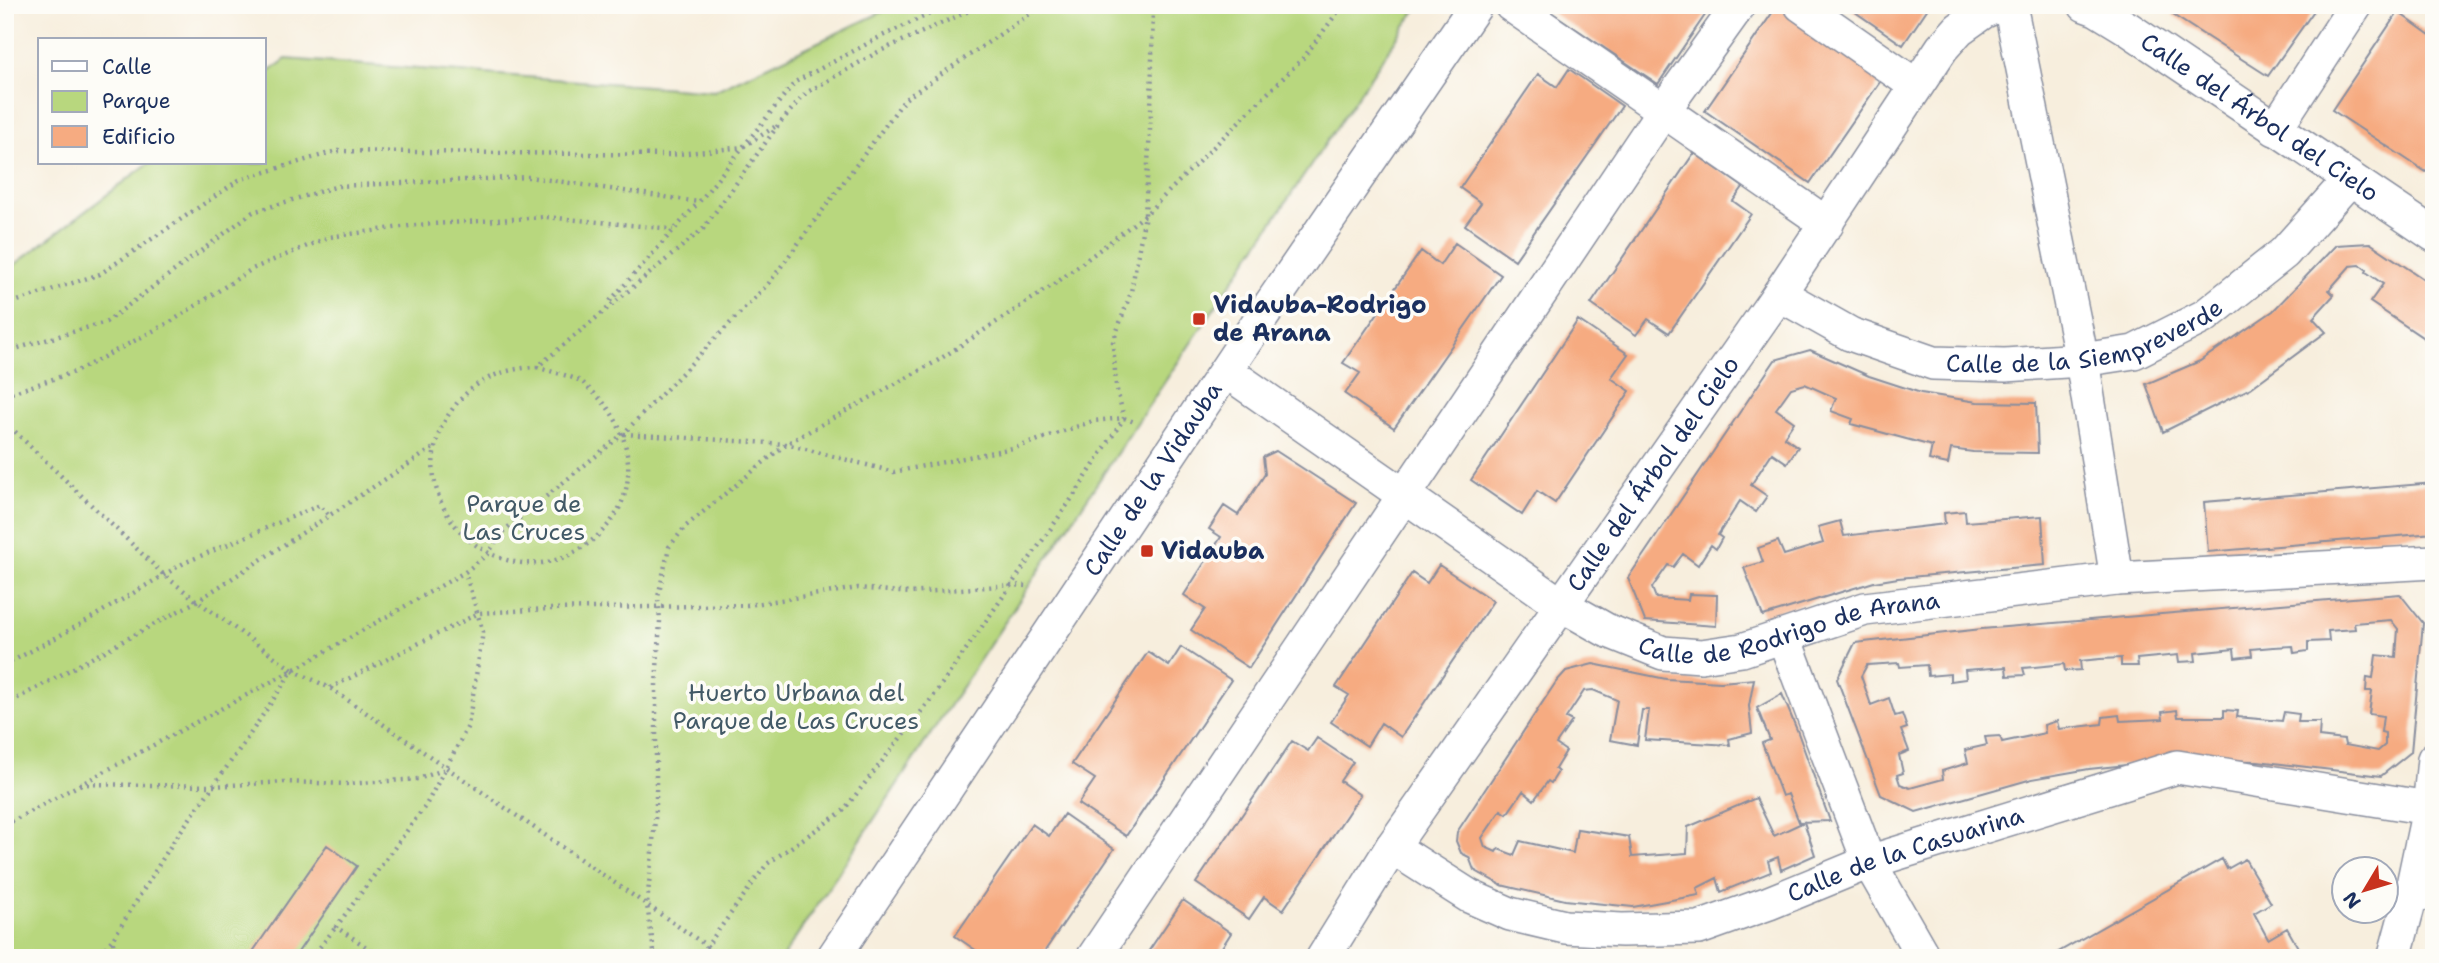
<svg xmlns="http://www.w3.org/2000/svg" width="2439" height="963" font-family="'Shantell Sans',sans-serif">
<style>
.green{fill:#b8d77e;stroke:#6a836e;stroke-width:2}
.building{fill:#f6ab81;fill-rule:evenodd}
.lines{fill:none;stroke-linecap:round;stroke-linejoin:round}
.lane-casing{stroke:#898e9e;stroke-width:20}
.street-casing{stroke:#898e9e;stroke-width:36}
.path{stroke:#898e9e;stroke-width:4.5;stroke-dasharray:2 5;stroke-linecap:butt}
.lane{stroke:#fff;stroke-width:18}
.street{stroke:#fff;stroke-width:33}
.poi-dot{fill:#c8321e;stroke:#fdfcf7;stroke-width:2.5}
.labels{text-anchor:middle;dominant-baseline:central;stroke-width:7;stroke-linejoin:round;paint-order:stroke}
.street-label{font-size:24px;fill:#1b2f5e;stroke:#fdfcf7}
.poi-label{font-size:24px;font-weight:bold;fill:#1b2f5e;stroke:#fdfcf7;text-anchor:start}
.park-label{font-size:24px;fill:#425966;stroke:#fdfcf7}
</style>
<rect width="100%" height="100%" fill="#fdfcf7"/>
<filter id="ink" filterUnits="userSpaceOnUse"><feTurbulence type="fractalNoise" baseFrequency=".0143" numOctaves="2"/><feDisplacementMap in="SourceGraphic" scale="14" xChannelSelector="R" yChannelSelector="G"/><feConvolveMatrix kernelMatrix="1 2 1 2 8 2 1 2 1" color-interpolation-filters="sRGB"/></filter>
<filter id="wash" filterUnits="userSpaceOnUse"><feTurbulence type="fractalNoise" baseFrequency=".00686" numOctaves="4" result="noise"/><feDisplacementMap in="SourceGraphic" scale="28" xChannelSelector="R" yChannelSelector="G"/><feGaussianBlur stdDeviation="1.57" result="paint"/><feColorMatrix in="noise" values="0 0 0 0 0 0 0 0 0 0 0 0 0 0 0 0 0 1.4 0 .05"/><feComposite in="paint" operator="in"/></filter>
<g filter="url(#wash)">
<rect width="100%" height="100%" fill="#f7eedd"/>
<path class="green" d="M 897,5 L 1419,5 L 1137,423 L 782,958 L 5,958 L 5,272 L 149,163 L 264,163 L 264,76 L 286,59 L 714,91 Z"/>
<g id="blocks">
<path class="building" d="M 1551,5 L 1712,5 L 1658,84 L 1548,10 Z
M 1845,5 L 1930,5 L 1903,45 Z
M 2180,5 L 2318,5 L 2268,76 L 2173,15 Z
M 1777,6 L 1882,79 L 1810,183 L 1705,111 Z
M 2398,12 L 2434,38 L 2434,161 L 2426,172 L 2332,110 Z
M 1569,69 L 1622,106 L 1515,260 L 1465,225 L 1481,203 L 1460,188 L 1538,74 L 1557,87 Z
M 1694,153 L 1743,187 L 1733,201 L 1751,214 L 1669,333 L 1648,319 L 1636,335 L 1591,304 Z
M 1455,243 L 1501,275 L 1394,428 L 1345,394 L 1360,373 L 1343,363 L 1421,251 L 1440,265 Z
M 2370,243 L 2434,286 L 2434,345 L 2370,302 L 2383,284 L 2366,272 L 2367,270 L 2360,265 L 2350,266 L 2329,290 L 2334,295 L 2313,318 L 2326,332 L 2251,388 L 2163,432 L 2146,384 L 2200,361 L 2273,311 L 2336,245 Z
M 1578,320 L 1628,354 L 1611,378 L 1630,391 L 1555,503 L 1537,491 L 1522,515 L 1471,480 Z
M 1810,350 L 1869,376 L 1921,393 L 1977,402 L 2036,403 L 2038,453 L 1973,452 L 1951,449 L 1948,464 L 1929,460 L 1932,446 L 1851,424 L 1853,419 L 1831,411 L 1836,398 L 1805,384 L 1791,388 L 1776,409 L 1794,422 L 1784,437 L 1798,447 L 1787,463 L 1772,453 L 1751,485 L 1767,496 L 1756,512 L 1740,501 L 1718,535 L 1722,538 L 1716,549 L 1711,545 L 1698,565 L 1683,554 L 1673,567 L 1668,565 L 1652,588 L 1656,598 L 1688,600 L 1689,594 L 1717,595 L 1716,626 L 1645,621 L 1628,578 L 1775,360 Z
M 1276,451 L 1356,503 L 1249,668 L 1191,630 L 1205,609 L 1184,595 L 1221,537 L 1209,529 L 1224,506 L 1238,515 L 1265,474 L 1263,457 Z
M 2434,483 L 2434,533 L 2208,552 L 2204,502 Z
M 1965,511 L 1966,522 L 2042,516 L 2045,565 L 1898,578 L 1874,582 L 1763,616 L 1744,568 L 1763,562 L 1758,548 L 1778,541 L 1784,555 L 1823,543 L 1818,527 L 1840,521 L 1844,536 L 1945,524 L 1944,513 Z
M 1439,565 L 1493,601 L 1401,737 L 1381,723 L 1367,746 L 1331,722 L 1349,695 L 1336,687 L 1412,573 L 1427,583 Z
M 2400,594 L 2423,623 L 2411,752 L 2381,776 L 2258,761 L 2202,760 L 2145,763 L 2089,769 L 2032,779 L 1916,812 L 1881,795 L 1837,679 L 1855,643 L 1982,629 ZM 2391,620 L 2398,629 L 2396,657 L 2376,655 L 2373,678 L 2367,677 L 2366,691 L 2372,691 L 2369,714 L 2383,716 L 2381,732 L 2385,733 L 2385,745 L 2378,751 L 2345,745 L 2344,740 L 2319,737 L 2320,722 L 2298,722 L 2299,714 L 2284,712 L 2282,721 L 2237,717 L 2238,711 L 2224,710 L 2224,717 L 2178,717 L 2177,710 L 2162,712 L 2163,719 L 2120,721 L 2119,715 L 2103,717 L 2102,724 L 2059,729 L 2057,721 L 2044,725 L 2045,733 L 2002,742 L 2000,736 L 1985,737 L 1987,745 L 1965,750 L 1968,763 L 1942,771 L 1943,779 L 1910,788 L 1900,784 L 1897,775 L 1903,773 L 1899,755 L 1909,751 L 1901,730 L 1907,728 L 1902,714 L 1895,716 L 1889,698 L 1871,705 L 1861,676 L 1867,665 L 1899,663 L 1900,667 L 1927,665 L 1928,676 L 1950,674 L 1950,681 L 1966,679 L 1965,670 L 2006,667 L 2007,676 L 2025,675 L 2023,668 L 2064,664 L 2065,671 L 2081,670 L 2080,661 L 2100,659 L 2121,658 L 2121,666 L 2138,666 L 2137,659 L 2178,655 L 2179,662 L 2196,661 L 2195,653 L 2234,649 L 2235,658 L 2252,656 L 2251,649 L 2273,647 L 2293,646 L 2294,653 L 2308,651 L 2308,642 L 2329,641 L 2328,631 L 2355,629 L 2354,623 Z
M 1181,647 L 1231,680 L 1126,836 L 1078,804 L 1095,779 L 1072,764 L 1148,652 L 1169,666 Z
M 1593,664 L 1666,679 L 1721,682 L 1754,679 L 1749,706 L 1752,733 L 1729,739 L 1730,745 L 1645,740 L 1649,710 L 1642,710 L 1637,745 L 1610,740 L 1617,700 L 1593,690 L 1584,691 L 1566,718 L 1572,721 L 1556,744 L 1566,751 L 1555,769 L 1558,772 L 1551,783 L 1548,781 L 1534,800 L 1523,791 L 1507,814 L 1501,810 L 1482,838 L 1485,847 L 1496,852 L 1498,849 L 1514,855 L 1520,841 L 1573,853 L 1577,829 L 1629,837 L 1632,857 L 1687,853 L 1688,827 L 1756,798 L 1774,836 L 1804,822 L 1815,855 L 1781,870 L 1778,857 L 1768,861 L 1771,872 L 1721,892 L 1717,878 L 1697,888 L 1699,895 L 1633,907 L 1565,900 L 1501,885 L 1474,870 L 1469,857 L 1461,853 L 1456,841 L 1457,832 L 1556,682 L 1566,671 Z
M 1782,694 L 1797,730 L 1830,821 L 1799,822 L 1788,794 L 1782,796 L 1762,743 L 1770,740 L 1757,708 Z
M 1317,738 L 1353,762 L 1340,781 L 1360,795 L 1283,910 L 1264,897 L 1249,919 L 1196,883 L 1292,741 L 1308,751 Z
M 1064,814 L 1114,849 L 1040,958 L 973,958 L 977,951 L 955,936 L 1032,824 L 1049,836 Z
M 327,845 L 357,866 L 294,958 L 259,958 L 252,953 Z
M 2222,859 L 2227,869 L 2245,859 L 2271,903 L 2254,913 L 2268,939 L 2287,928 L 2304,958 L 2048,958 Z
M 1183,900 L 1231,933 L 1219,952 L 1228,958 L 1144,958 Z"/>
</g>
</g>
<g filter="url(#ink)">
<use href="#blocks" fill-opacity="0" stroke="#898e9e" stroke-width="2"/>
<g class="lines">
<g class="lane-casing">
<path id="lane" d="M 2410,899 L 2434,902"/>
</g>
<g class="street-casing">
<g id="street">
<path d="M 1511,5 L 1827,224"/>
<path d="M 1801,5 L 1915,85"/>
<path d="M 2010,5 L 2082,360 L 2117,579"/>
<path id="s1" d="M 2085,5 L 2096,9 L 2127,28 L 2434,235"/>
<path d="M 2275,129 L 2356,5"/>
<path id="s2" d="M 1779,294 L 1850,334 L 1933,363 L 2005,365 L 2082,360 L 2134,352 L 2205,316 L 2284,253 L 2350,179"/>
<path id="s3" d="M 1226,371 L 1560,604 L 1606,630 L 1663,653 L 1701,656 L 1742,650 L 1865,609 L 2117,579 L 2434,562"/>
<path d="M 1784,638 L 1869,862 L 1924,958"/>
<path id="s4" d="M 1392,847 L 1469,896 L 1510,914 L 1565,927 L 1622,930 L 1699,928 L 1769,903 L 1869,862 L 2177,767 L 2434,809"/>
<path id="s5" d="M 833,958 L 1240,349 L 1476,5"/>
<path d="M 1093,958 L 1663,111 L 1739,5"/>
<path id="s6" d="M 1323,958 L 1392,847 L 1779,294 L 1942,48 L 1959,29 L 1983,12 L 1999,5"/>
<path d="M 2394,958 L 2410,899 L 2429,809 L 2434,759"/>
</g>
</g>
<path class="path" d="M 610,301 L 699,202
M 5,305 L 100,274 L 239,180 L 336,151 L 670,155 L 743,147 L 776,126
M 5,352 L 106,322 L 253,212 L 338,186 L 529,177 L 699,202 L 795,82 L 880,37 L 949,5
M 537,367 C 551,372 569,375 582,382 C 586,385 590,390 594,393 C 631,426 642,487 607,526 C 517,627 381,502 454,407 C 474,380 503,368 537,367 L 703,229 L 779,124 L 806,93 L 878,52 L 982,5
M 5,395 L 77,371 L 172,321 L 252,269 L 329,237 L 416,225 L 546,217 L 673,229
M 5,422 L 164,575 L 197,601 L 293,670
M 624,434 L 786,444 L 894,472 L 1018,447 L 1093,421 L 1124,418 L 1137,423
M 5,665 L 81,624 L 184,563 L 320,505 L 329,516
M 330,688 L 479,613 L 548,609 L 748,605 L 858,588 L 910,593 L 1012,585 L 1028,586
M 5,705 L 197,601 L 435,447
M 80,784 L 213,786 L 285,782 L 346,784 L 418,779 L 446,769
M 5,825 L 293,670 L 465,572 L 488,554 L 501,533 L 623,434 L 769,283 L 905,99 L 1043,5
M 96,958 L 113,939
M 114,958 L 113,939 L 173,842 L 244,743 L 293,670 L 330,688 L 707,946 L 715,958
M 311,958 L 336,927
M 383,958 L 336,927 L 426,805 L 468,726 L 483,632 L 465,572
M 655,958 L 647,905 L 656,809 L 656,685 L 660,621 L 658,597 L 669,547 L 686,526 L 786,444 L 937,361 L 1056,283 L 1145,215 L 1304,57 L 1343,5
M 696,958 L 707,946 L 767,864 L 843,811 L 932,698 L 1075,494 L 1124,418 L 1116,386 L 1113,342 L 1131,292 L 1145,215 L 1151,112 L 1153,5"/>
<use href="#lane" class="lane"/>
<use href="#street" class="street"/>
</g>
</g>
<g class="poi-dot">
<rect x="1192" y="312" width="14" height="14" rx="3.5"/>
<rect x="1140" y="544" width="14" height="14" rx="3.5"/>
</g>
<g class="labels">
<g class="street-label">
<text stroke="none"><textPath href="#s1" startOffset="208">Calle del Árbol del Cielo</textPath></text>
<text stroke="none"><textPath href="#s2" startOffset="326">Calle de la Siempreverde</textPath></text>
<text stroke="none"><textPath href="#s6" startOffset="586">Calle del Árbol del Cielo</textPath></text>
<text stroke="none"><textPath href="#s5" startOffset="576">Calle de la Vidauba</textPath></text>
<text stroke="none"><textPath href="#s3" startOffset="651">Calle de Rodrigo de Arana</textPath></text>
<text stroke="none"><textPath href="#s4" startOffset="546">Calle de la Casuarina</textPath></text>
</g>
<g class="poi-label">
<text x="1213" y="305">Vidauba-Rodrigo<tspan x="1213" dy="28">de Arana</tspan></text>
<text x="1161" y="551">Vidauba</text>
</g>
<g class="park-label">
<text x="524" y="504">Parque de<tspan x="524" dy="28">Las Cruces</tspan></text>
<text x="796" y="693">Huerto Urbana del<tspan x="796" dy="28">Parque de Las Cruces</tspan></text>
</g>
</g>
<rect width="2439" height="963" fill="none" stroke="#fdfcf7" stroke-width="28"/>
<rect x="38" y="38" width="228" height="126" fill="#fdfcf7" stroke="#a3aaba" stroke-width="2"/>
<rect x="52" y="61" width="35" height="10" fill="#ffffff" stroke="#a3aaba" stroke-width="2"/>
<text x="102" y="74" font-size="21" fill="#1b2f5e">Calle</text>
<rect x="52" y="91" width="35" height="21" fill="#b8d77e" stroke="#a3aaba" stroke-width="2"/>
<text x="102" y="108" font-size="21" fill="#1b2f5e">Parque</text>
<rect x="52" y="126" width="35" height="21" fill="#f6ab81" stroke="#a3aaba" stroke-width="2"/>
<text x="102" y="144" font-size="21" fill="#1b2f5e">Edificio</text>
<g transform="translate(2365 890) rotate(232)"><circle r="33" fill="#fdfcf7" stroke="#a3aaba" stroke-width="2"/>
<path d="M0-5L12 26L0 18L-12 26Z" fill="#c8321e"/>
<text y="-10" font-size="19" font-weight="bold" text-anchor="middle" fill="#1b2f5e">N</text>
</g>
</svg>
